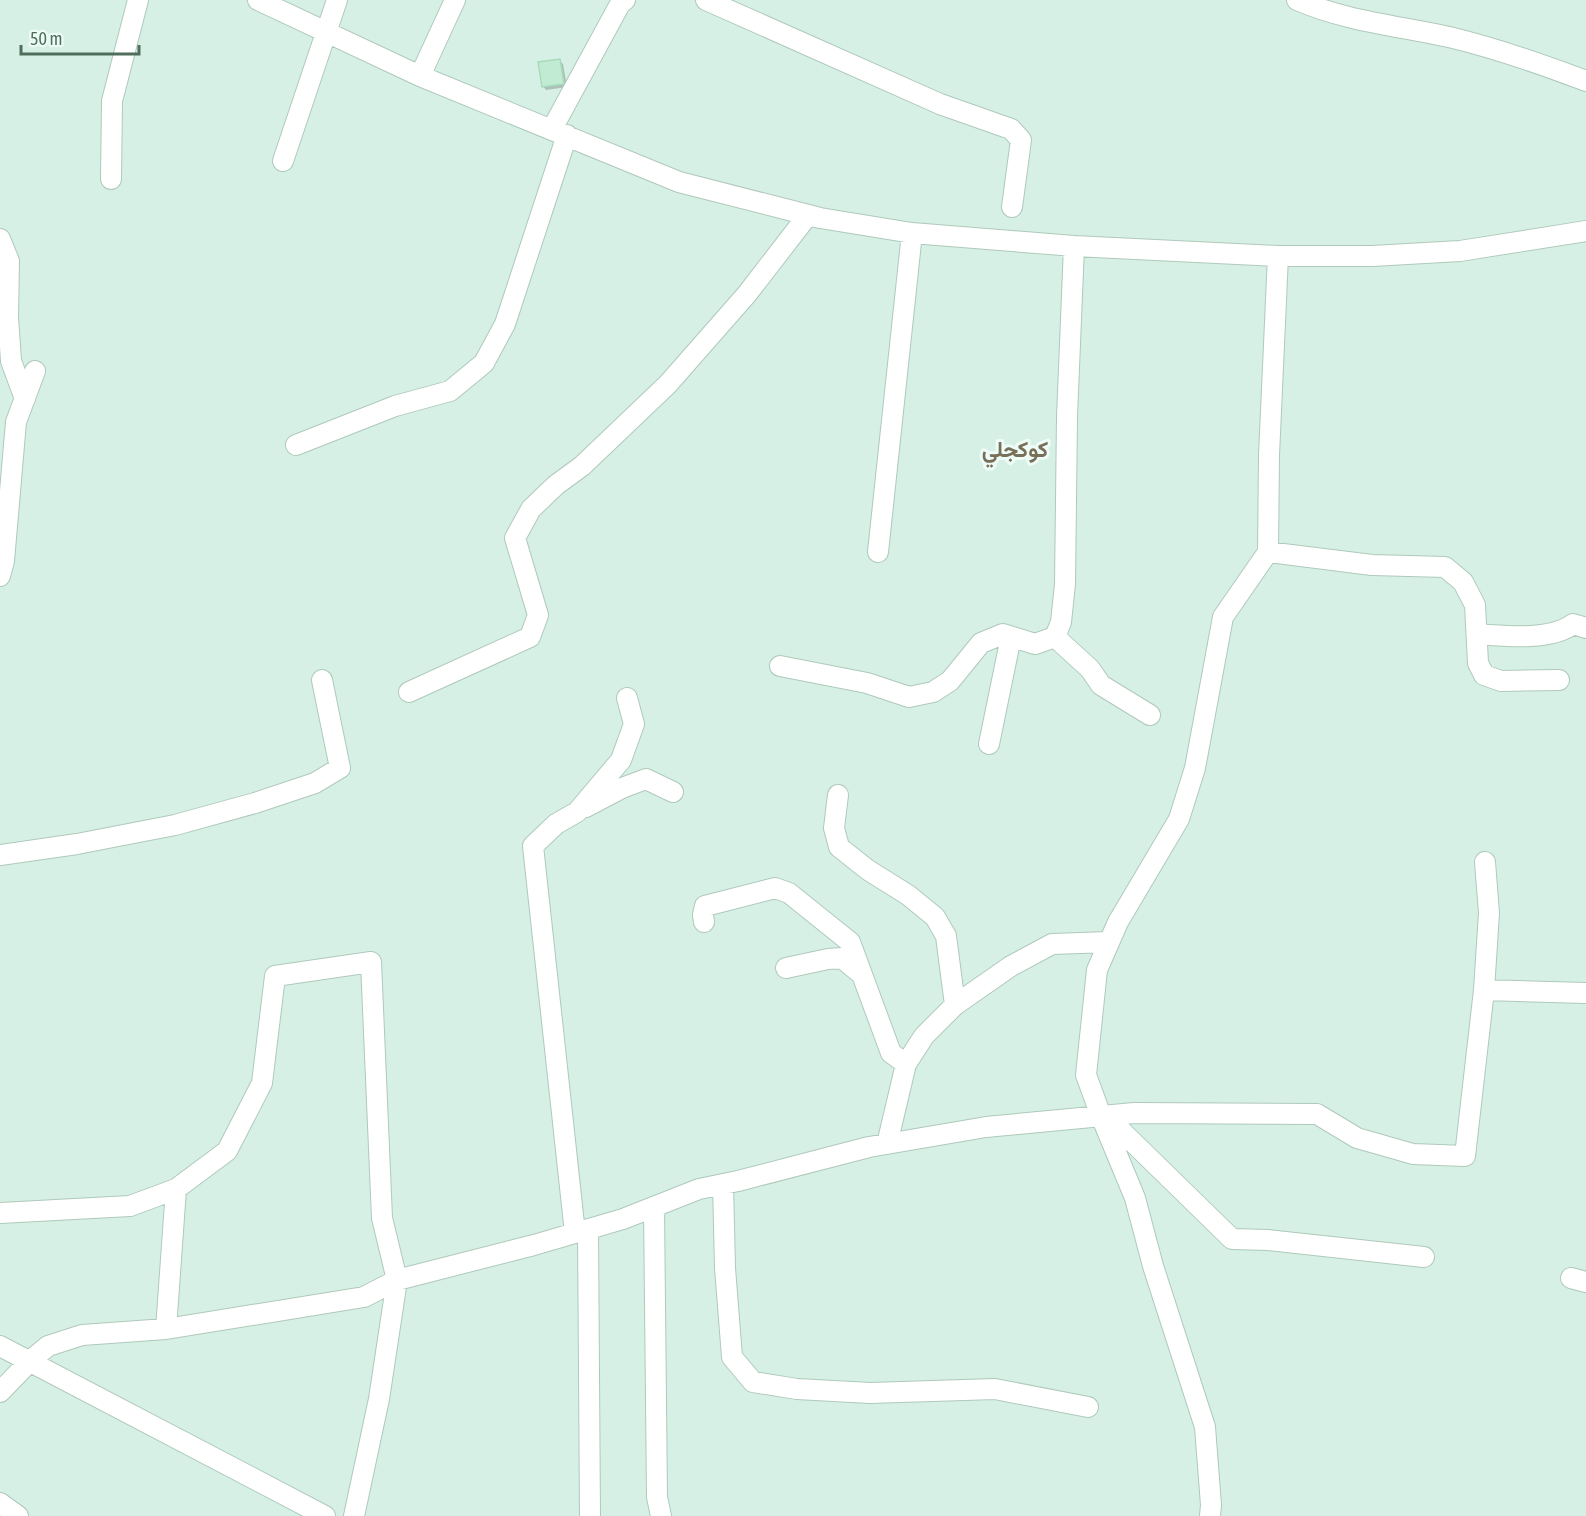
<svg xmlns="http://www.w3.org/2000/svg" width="1586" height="1516" font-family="'Asap Condensed',Vazirmatn,sans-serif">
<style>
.residential{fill:#d7f0e5}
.shadow{fill:#0003}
.building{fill:#c2ebd4;stroke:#a5dbbc;stroke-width:1.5}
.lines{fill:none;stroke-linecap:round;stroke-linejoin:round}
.minor-casing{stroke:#afc9bb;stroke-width:22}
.minor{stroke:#fff;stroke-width:20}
.labels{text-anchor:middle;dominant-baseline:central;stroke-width:6;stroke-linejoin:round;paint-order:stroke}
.district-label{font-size:22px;font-weight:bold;fill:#786f59;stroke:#edfcf7}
</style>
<rect width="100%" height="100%" fill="#e7f9f3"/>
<path class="residential" d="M 0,0 L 1586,0 L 1586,1516 L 0,1516 Z"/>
<path class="shadow" d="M 560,61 L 563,64 L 567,87 L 546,90 L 543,86 Z"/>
<path class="building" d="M 560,59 L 564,84 L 542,87 L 538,62 Z"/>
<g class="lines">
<g class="minor-casing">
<path id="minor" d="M 258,0 L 420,76 L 679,182 L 820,218 L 912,233 L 1074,246 L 1278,256 L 1372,256 L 1460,251 L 1586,231
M 706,0 L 940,104 L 1011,129 L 1021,140 L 1012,207
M 1297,0 C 1345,21 1399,26 1449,37 C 1496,48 1541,64 1586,81
M 420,76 L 455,0
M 552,129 L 620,4 L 625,0
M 283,161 L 337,0
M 111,179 L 112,101 L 138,0
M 0,239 L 9,261 L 8,317 L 11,361 L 25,399
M 296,445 L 395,406 L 450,391 L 484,363 L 505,324 L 567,135
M 878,552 L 912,233
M 1268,552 L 1372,565 L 1445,567 L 1463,582 L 1475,605 L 1478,663 L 1484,675 L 1501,681 L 1559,680
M 0,576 L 4,561 L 16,422 L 35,371
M 1477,634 C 1504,636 1551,641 1573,624 L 1586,628
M 1055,637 L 1090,669 L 1101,685 L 1150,715
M 780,666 L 867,683 L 909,697 L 933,692 L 950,681 L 981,643 L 1003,634 L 1035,644 L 1055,637 L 1061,622 L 1065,584 L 1067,417 L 1074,246
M 409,692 L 530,637 L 538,615 L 515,538 L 531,509 L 556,485 L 582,466 L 668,384 L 747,294 L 808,215
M 989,744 L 1011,637
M 838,795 L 834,828 L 839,847 L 868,870 L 908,895 L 935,917 L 946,936 L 955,1005
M 586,807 L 622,788 L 646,779 L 673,792
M 0,855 L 77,844 L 175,825 L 255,803 L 315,783 L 340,768 L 322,680
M 704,922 L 703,915 L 705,906 L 775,888 L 789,893 L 850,942 L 891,1053 L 906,1064
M 786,968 L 828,959 L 842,958 L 860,973
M 1484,990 L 1586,993
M 1106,1116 L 1232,1239 L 1268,1240 L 1424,1257
M 887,1144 L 906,1064 L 924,1036 L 955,1005 L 1011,966 L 1052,944 L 1109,942
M 723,1184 L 725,1268 L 732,1357 L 753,1382 L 797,1389 L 870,1393 L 995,1389 L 1088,1407
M 654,1207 L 657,1497 L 661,1516
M 0,1213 L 130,1206 L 176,1189 L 227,1151 L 262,1083 L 275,976 L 371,962 L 382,1218 L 397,1280 L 379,1399 L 354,1516
M 588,1229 L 590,1516
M 575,1233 L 533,846 L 556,824 L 577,812 L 621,760 L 634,724 L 627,698
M 1571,1278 L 1586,1282
M 166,1329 L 176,1189
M 0,1346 L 325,1516
M 0,1392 L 30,1361 L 48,1346 L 82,1335 L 166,1329 L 364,1297 L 397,1280 L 534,1245 L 623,1219 L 699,1189 L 738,1181 L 869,1147 L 986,1127 L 1134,1113 L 1317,1114 L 1357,1138 L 1413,1154 L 1465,1156 L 1484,990 L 1489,913 L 1485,862
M 0,1503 L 18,1516
M 1210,1516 L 1211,1505 L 1205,1427 L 1153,1266 L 1135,1198 L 1101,1116 L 1086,1075 L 1097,970 L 1118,922 L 1179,819 L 1195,768 L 1223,617 L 1268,552 L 1269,455 L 1278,256"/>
</g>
<use href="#minor" class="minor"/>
</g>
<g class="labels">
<g class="district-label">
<text x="1015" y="449">كوكجلي</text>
</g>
</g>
<path d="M21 45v9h118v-9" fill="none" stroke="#4f6f5c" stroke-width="3"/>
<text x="30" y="45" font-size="18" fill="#4f6f5c" stroke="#edfcf7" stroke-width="4.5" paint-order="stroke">50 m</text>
</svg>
